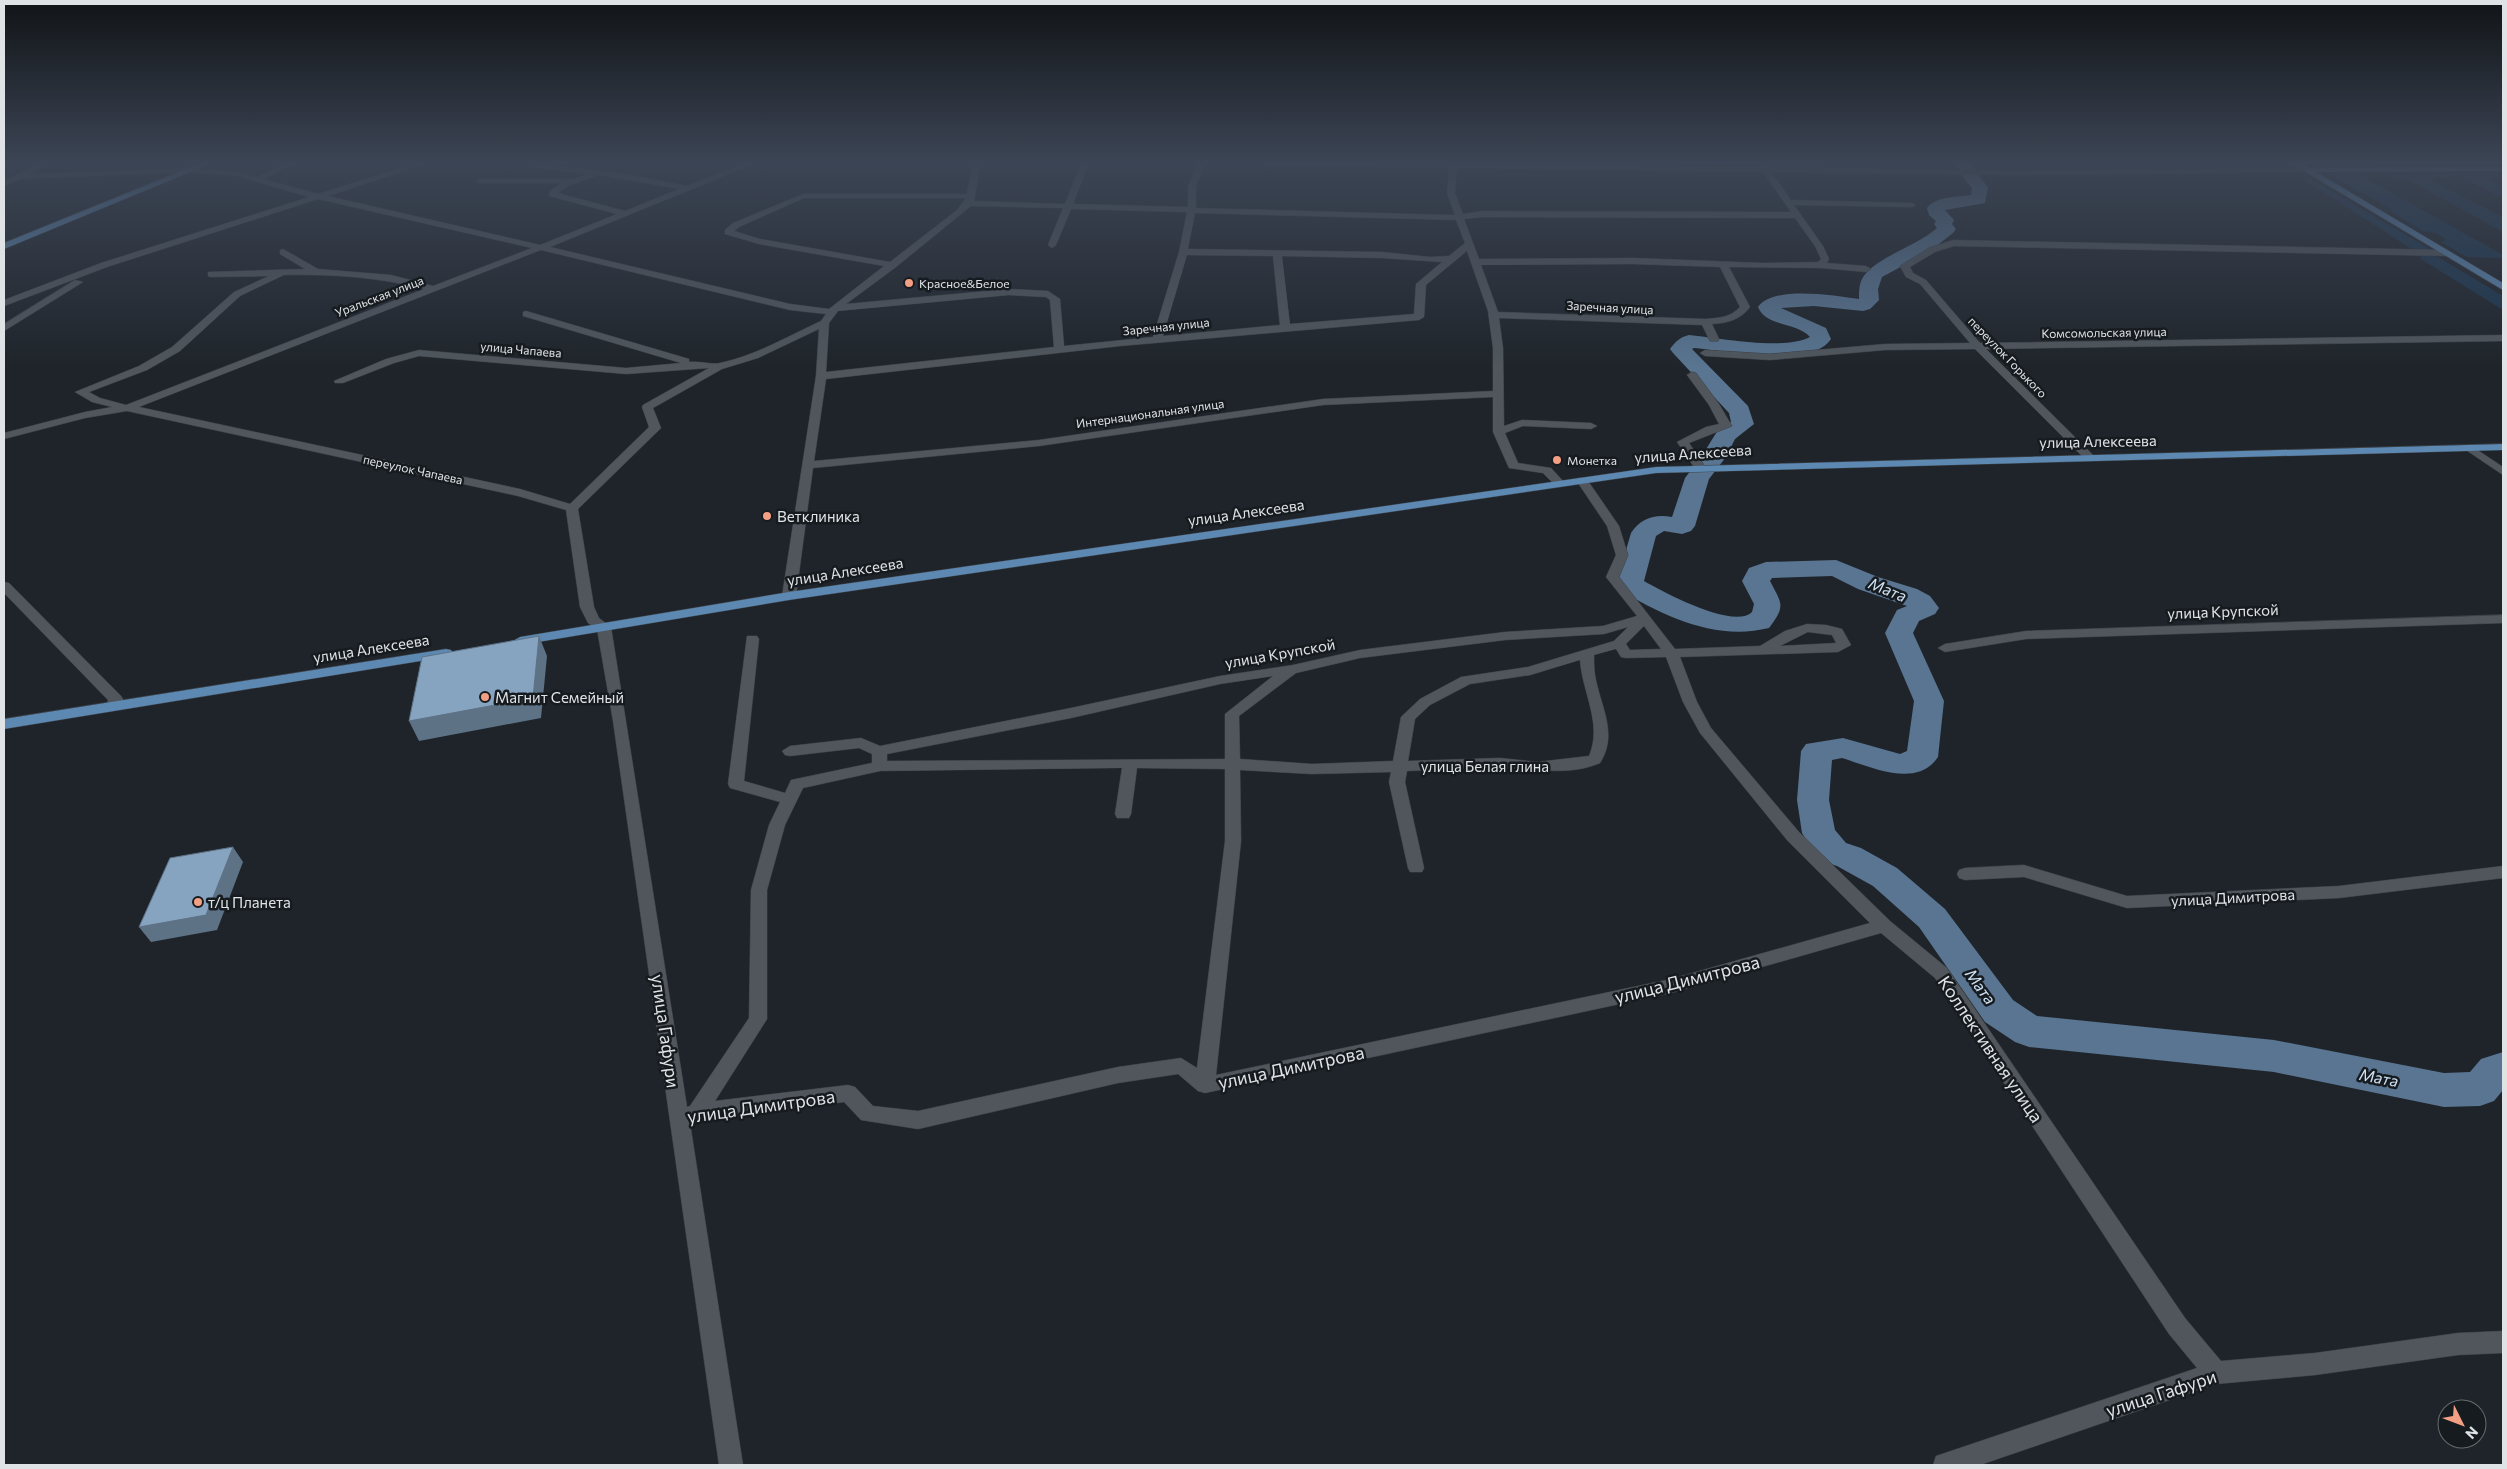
<svg xmlns="http://www.w3.org/2000/svg" width="2507" height="1469" font-family="Commissioner,sans-serif">
<style>
.green{fill:#1c364e}
.lines{fill:none;stroke-linecap:round;stroke-linejoin:round}
.river{fill:#597591;fill-rule:evenodd}
.minor-casing{stroke:#3c4045;stroke-width:1}
.major-casing{stroke:#3c4045;stroke-width:1}
.minor{fill:#50565c;fill-rule:evenodd}
.major{fill:#5c88b2;fill-rule:evenodd}
.shaded-wall{fill:#5e7286}
.building{fill:#86a3c0;stroke:#5e7286}
.poi-dot{fill:#f39f84;stroke:#161b20;stroke-width:2}
.labels{text-anchor:middle;dominant-baseline:central;stroke-width:5;stroke-linejoin:round;paint-order:stroke}
.far-poi-label{font-size:12px;fill:#dfe3e6;stroke:#161b20;text-anchor:start}
.far-street-label{font-size:12px;fill:#dfe3e6;stroke:#161b20}
.street-label{font-size:15px;fill:#dfe3e6;stroke:#161b20}
.poi-label{font-size:15px;fill:#dfe3e6;stroke:#161b20;text-anchor:start}
.water-label{font-size:16px;font-style:italic;fill:#cee2f5;stroke:#161b20}
.near-street-label{font-size:18px;fill:#dfe3e6;stroke:#161b20}
</style>
<rect width="100%" height="100%" fill="#1f242a"/>
<path class="green" d="M 2494,172 L 2503,177 L 2484,178 L 2503,187 L 2503,198 L 2461,177 L 2427,179 L 2503,217 L 2503,232 L 2407,179 L 2397,179 L 2391,175 Z
M 2334,173 L 2356,173 L 2503,255 L 2503,258 L 2467,257 L 2441,242 L 2447,240 L 2436,233 L 2423,231 L 2390,211 L 2393,210 L 2329,174 Z
M 2302,178 L 2309,178 L 2430,249 L 2428,251 L 2410,248 Z
M 2420,255 L 2438,257 L 2503,296 L 2503,310 L 2421,259 Z"/>
<g class="lines">
<path class="river" d="M 1956,163 L 1972,163 L 1977,174 L 1988,187 L 1985,203 L 1945,210 L 1954,220 L 1952,224 L 1956,229 L 1953,233 L 1930,251 L 1882,277 L 1878,289 L 1879,300 L 1870,309 L 1863,311 L 1814,306 L 1781,308 L 1826,328 L 1831,339 C 1811,369 1726,351 1694,348 L 1692,349 L 1748,406 L 1754,424 L 1735,439 L 1726,457 L 1709,479 L 1695,526 L 1691,531 L 1682,534 L 1664,531 L 1656,536 L 1644,581 C 1663,592 1734,630 1752,612 L 1754,604 L 1742,581 L 1749,568 L 1766,562 L 1836,560 L 1878,577 L 1917,589 L 1930,596 L 1939,608 L 1935,614 L 1919,621 L 1913,633 L 1944,701 L 1938,757 C 1917,789 1871,767 1842,758 L 1832,760 L 1829,800 L 1835,830 L 1846,843 L 1861,848 L 1897,868 L 1945,909 L 2013,1000 L 2037,1016 L 2274,1040 L 2444,1073 L 2470,1072 L 2481,1059 L 2503,1052 L 2503,1090 L 2494,1101 L 2480,1106 L 2444,1107 L 2274,1072 L 2029,1047 L 2015,1042 L 1985,1022 L 1919,927 L 1873,886 L 1837,866 L 1822,861 L 1807,841 L 1802,833 L 1797,800 L 1801,751 L 1806,744 L 1843,738 L 1900,754 L 1907,751 L 1914,701 L 1885,633 L 1897,610 L 1907,606 L 1858,589 L 1832,576 L 1772,578 L 1770,581 C 1782,604 1786,606 1769,628 C 1716,641 1665,617 1620,590 L 1616,584 L 1631,533 C 1641,518 1655,514 1672,517 L 1685,478 L 1703,454 L 1718,430 L 1731,422 L 1729,413 L 1673,353 L 1670,349 C 1675,342 1680,337 1689,335 C 1721,338 1783,351 1810,337 C 1797,322 1766,327 1758,307 C 1773,285 1835,296 1859,299 C 1859,292 1859,285 1862,279 C 1872,259 1917,246 1937,228 L 1934,224 L 1936,221 L 1929,215 L 1927,208 C 1936,196 1958,197 1971,195 L 1972,188 L 1962,176 Z"/>
<g class="minor-casing">
<path id="minor" d="M 40,163 L 50,163 L 30,174 L 191,168 L 237,172 L 256,177 L 286,163 L 296,163 L 264,179 L 318,194 L 416,163 L 428,163 L 328,196 L 540,245 L 617,214 L 549,196 L 549,192 L 561,183 L 477,183 L 477,179 L 572,179 L 589,174 L 534,168 L 534,164 L 537,164 L 626,174 L 687,186 L 745,163 L 756,163 L 550,247 L 790,304 L 829,309 L 884,266 L 759,244 L 725,234 L 725,230 L 733,223 L 803,194 L 967,194 L 973,163 L 981,163 L 974,201 L 1065,204 L 1081,163 L 1089,163 L 1073,204 L 1188,207 L 1188,186 L 1198,163 L 1206,163 L 1196,186 L 1196,208 L 1449,215 L 1455,215 L 1447,193 L 1449,168 L 1264,165 L 1260,163 L 1760,167 L 1757,163 L 1765,163 L 1768,167 L 2014,171 L 2311,168 L 2312,170 L 2308,172 L 2014,175 L 1771,172 L 1791,200 L 1912,203 L 1916,205 L 1912,207 L 1794,205 L 1823,246 L 1829,259 L 1827,263 L 1866,266 L 1871,269 L 1866,272 L 1821,268 L 1729,267 L 1750,307 C 1740,320 1728,323 1712,324 L 1719,339 L 1718,341 L 1710,341 L 1702,325 L 1499,318 L 1503,348 L 1504,426 L 1522,420 L 1591,423 L 1597,426 L 1591,429 L 1523,426 L 1505,433 L 1518,463 L 1551,468 L 1564,482 L 1562,484 L 1554,484 L 1543,473 L 1509,468 L 1493,432 L 1493,397 L 1323,405 L 1039,446 L 813,468 L 796,596 L 789,600 L 782,596 L 816,376 L 819,329 L 758,358 L 722,369 L 653,408 L 661,428 L 659,430 L 578,509 L 594,607 L 599,618 L 611,627 L 687,1107 L 690,1106 L 749,1018 L 751,890 L 769,825 L 780,802 L 730,788 L 728,784 L 747,636 L 757,636 L 759,639 L 744,781 L 785,793 L 791,780 L 872,763 L 872,754 L 859,748 L 790,756 L 785,755 L 782,751 L 790,746 L 861,738 L 880,746 L 1071,708 L 1220,676 L 1293,665 L 1360,650 L 1505,632 L 1603,626 L 1637,616 L 1606,577 L 1616,555 L 1607,526 L 1576,480 L 1578,478 L 1586,478 L 1619,526 L 1628,555 L 1619,577 L 1675,649 L 1760,646 L 1785,631 L 1807,624 L 1826,625 L 1842,629 L 1851,645 L 1838,652 L 1680,657 L 1697,702 L 1711,728 L 1799,832 L 1890,921 L 1947,968 L 2185,1318 L 2221,1361 L 2315,1353 L 2458,1333 L 2503,1331 L 2503,1353 L 2458,1355 L 2315,1375 L 2216,1384 L 1980,1465 L 1933,1465 L 1936,1456 L 1945,1453 L 2197,1368 L 2169,1334 L 1935,978 L 1881,933 L 1671,993 L 1205,1093 L 1198,1091 L 1178,1074 L 1118,1083 L 918,1129 L 861,1120 L 844,1102 L 690,1123 L 743,1465 L 719,1465 L 613,721 L 597,629 L 588,623 L 580,607 L 566,510 L 518,496 L 127,411 L 85,418 L 4,439 L 4,433 L 85,412 L 112,407 L 92,402 L 75,392 L 139,366 L 172,347 L 234,292 L 269,276 L 211,277 L 208,276 L 208,272 L 305,269 L 280,254 L 280,250 L 283,249 L 318,269 L 391,275 L 433,286 L 532,248 L 318,199 L 107,267 L 4,306 L 4,300 L 101,263 L 309,197 L 237,176 L 191,172 L 20,179 L 4,186 L 4,181 ZM 1457,168 L 1763,172 L 1791,212 L 1483,211 L 1463,214 L 1455,193 ZM 599,175 L 679,189 L 625,211 L 558,193 L 568,186 ZM 804,198 L 966,198 L 957,210 L 890,262 L 760,239 L 734,231 L 739,227 ZM 971,206 L 1063,208 L 1048,245 L 1052,248 L 1056,245 L 1071,209 L 1187,212 L 1179,252 L 1153,337 L 1064,346 L 1060,299 L 1048,291 L 1009,289 L 846,304 L 896,267 ZM 1195,213 L 1456,220 L 1465,243 L 1449,256 L 1430,257 L 1382,252 L 1188,249 ZM 1483,217 L 1795,218 L 1815,246 L 1821,259 L 1818,262 L 1763,263 L 1634,258 L 1479,259 L 1464,219 ZM 541,250 L 790,310 L 826,314 L 821,321 C 788,336 755,356 720,363 C 713,365 699,361 689,362 L 689,359 L 526,311 L 523,312 L 523,316 L 681,363 L 626,368 L 419,350 L 386,359 L 334,381 L 335,383 L 343,383 L 394,363 L 419,356 L 626,374 L 709,368 L 643,405 L 642,407 L 649,427 L 570,504 L 520,489 L 139,407 ZM 1467,251 L 1488,311 L 1493,348 L 1493,391 L 1323,399 L 1039,440 L 814,461 L 826,379 L 1120,346 L 1419,320 L 1424,317 L 1426,285 ZM 1187,255 L 1273,256 L 1280,325 L 1163,336 ZM 1282,256 L 1382,258 L 1442,262 L 1416,284 L 1414,314 L 1290,324 ZM 1634,264 L 1720,267 L 1740,307 C 1731,317 1719,318 1706,319 L 1498,312 L 1481,265 ZM 284,275 C 331,274 378,277 424,289 L 126,405 L 100,398 L 89,392 L 147,370 L 180,351 L 240,296 ZM 1009,295 L 1046,297 L 1050,300 L 1054,347 L 826,372 L 829,323 L 838,311 ZM 1644,626 L 1661,649 L 1630,650 L 1626,644 ZM 1628,627 L 1614,641 L 1528,667 L 1461,677 L 1420,699 L 1401,717 L 1393,761 L 1312,764 L 1240,759 L 1239,716 L 1296,673 L 1360,658 L 1505,640 L 1604,634 ZM 1808,632 L 1832,635 L 1836,643 L 1780,646 ZM 1616,649 L 1621,657 L 1626,658 L 1666,657 L 1683,702 L 1700,733 L 1787,840 L 1870,923 L 1671,979 L 1216,1075 L 1241,841 L 1240,770 L 1312,774 L 1391,772 L 1389,782 L 1408,868 L 1410,872 L 1422,872 L 1424,868 L 1405,782 L 1407,771 C 1437,770 1468,768 1498,768 C 1532,768 1568,777 1600,763 C 1619,733 1600,706 1595,675 C 1594,669 1594,662 1594,655 ZM 1580,660 C 1582,692 1603,724 1589,756 L 1537,762 L 1500,758 L 1408,761 L 1415,719 L 1430,705 L 1470,684 L 1530,675 ZM 1273,676 L 1225,714 L 1225,759 L 887,761 L 887,754 L 1071,718 L 1220,684 ZM 1122,768 L 1115,814 L 1117,818 L 1129,818 L 1131,814 L 1137,768 L 1225,769 L 1225,841 L 1197,1068 L 1181,1058 L 1118,1067 L 918,1111 L 873,1106 L 855,1087 L 848,1085 L 715,1101 L 767,1019 L 767,890 L 785,825 L 803,788 L 880,771 Z
M 1953,240 L 2447,250 L 2451,253 L 2447,256 L 1954,246 L 1935,252 L 1910,267 L 1913,273 L 1926,280 L 1980,343 L 2503,335 L 2503,341 L 1986,349 L 2094,456 L 2096,458 L 2090,461 L 2086,460 L 1975,349 L 1885,350 L 1770,360 L 1705,356 L 1700,353 L 1705,350 L 1770,354 L 1885,344 L 1970,343 L 1920,284 L 1906,277 L 1900,266 L 1929,248 Z
M 75,280 L 83,282 L 4,331 L 4,324 Z
M 1692,372 L 1696,373 L 1719,404 L 1732,426 L 1689,443 L 1706,468 L 1700,471 L 1696,470 L 1677,442 L 1706,427 L 1719,424 L 1709,405 L 1687,375 Z
M 2470,445 L 2503,467 L 2503,475 L 2466,450 L 2466,446 Z
M 4,582 L 9,583 L 121,696 L 123,699 L 119,709 L 109,709 L 107,706 L 108,700 L 4,593 Z
M 2503,615 L 2503,623 L 2026,639 L 1945,652 L 1938,648 L 1945,644 L 2026,631 Z
M 2024,865 L 2127,896 L 2339,886 L 2503,866 L 2503,878 L 2339,898 L 2127,908 L 2024,877 L 1965,880 L 1959,878 L 1957,874 L 1959,870 L 1965,868 Z"/>
</g>
<g class="major-casing">
<path id="major" d="M 201,163 L 212,163 L 4,249 L 4,243 Z
M 2291,163 L 2301,163 L 2309,168 L 2503,167 L 2503,171 L 2316,172 L 2503,283 L 2503,290 Z
M 2503,444 L 2503,450 L 1656,473 L 789,600 L 520,645 L 513,641 L 520,637 L 789,592 L 1656,467 Z
M 446,649 L 451,650 L 453,653 L 451,656 L 4,729 L 4,719 Z"/>
</g>
<use href="#minor" class="minor"/>
<use href="#major" class="major"/>
</g>
<path class="shaded-wall" d="M 539,636 L 547,656 L 541,718 L 419,741 L 409,721 Z
M 233,847 L 243,862 L 217,930 L 151,942 L 139,927 Z"/>
<path class="building" d="M 539,636 L 533,698 L 409,721 L 422,657 Z
M 233,847 L 206,915 L 139,927 L 170,858 Z"/>
<linearGradient id="sky" x2="0" y2="1"><stop stop-color="#111417"/><stop offset="0.44" stop-color="#3c4555"/><stop offset="1" stop-color="#3c4555" stop-opacity="0"/></linearGradient>
<rect width="2507" height="369" fill="url(#sky)"/>
<g class="poi-dot">
<circle cx="909" cy="283" r="5"/>
<circle cx="1557" cy="460" r="5"/>
<circle cx="767" cy="516" r="5"/>
<circle cx="485" cy="697" r="5"/>
<circle cx="198" cy="902" r="5"/>
</g>
<g class="labels">
<g class="far-poi-label">
<text x="919" y="283">Красное&amp;Белое</text>
<text x="1567" y="460">Монетка</text>
</g>
<g class="far-street-label">
<text transform="translate(379 296) rotate(-21)">Уральская улица</text>
<text transform="translate(1610 307) rotate(3)">Заречная улица</text>
<text transform="translate(1166 326) rotate(-6)">Заречная улица</text>
<text transform="translate(2104 332) rotate(-1)">Комсомольская улица</text>
<text transform="translate(521 349) rotate(5)">улица Чапаева</text>
<text transform="translate(2008 357) rotate(46)">переулок Горького</text>
<text transform="translate(1150 413) rotate(-8)">Интернациональная улица</text>
<text transform="translate(413 469) rotate(12)">переулок Чапаева</text>
</g>
<g class="street-label">
<text transform="translate(2098 441) rotate(-1)">улица Алексеева</text>
<text transform="translate(1693 453) rotate(-4)">улица Алексеева</text>
<text transform="translate(1246 512) rotate(-8)">улица Алексеева</text>
<text transform="translate(845 571) rotate(-9)">улица Алексеева</text>
<text transform="translate(2223 611) rotate(-2)">улица Крупской</text>
<text transform="translate(371 648) rotate(-9)">улица Алексеева</text>
<text transform="translate(1280 653) rotate(-10)">улица Крупской</text>
<text x="1485" y="766">улица Белая глина</text>
<text transform="translate(2233 897) rotate(-3)">улица Димитрова</text>
</g>
<g class="poi-label">
<text x="777" y="516">Ветклиника</text>
<text x="495" y="697">Магнит Семейный</text>
<text x="208" y="902">т/ц Планета</text>
</g>
<g class="water-label">
<text transform="translate(1888 589) rotate(22)">Мата</text>
<text transform="translate(1981 986) rotate(54)">Мата</text>
<text transform="translate(2379 1077) rotate(11)">Мата</text>
</g>
<g class="near-street-label">
<text transform="translate(1687 979) rotate(-14)">улица Димитрова</text>
<text transform="translate(666 1031) rotate(82)">улица Гафури</text>
<text transform="translate(1991 1049) rotate(56)">Коллективная улица</text>
<text transform="translate(1291 1067) rotate(-12)">улица Димитрова</text>
<text transform="translate(761 1106) rotate(-8)">улица Димитрова</text>
<text transform="translate(2161 1393) rotate(-18)">улица Гафури</text>
</g>
</g>
<rect width="2507" height="1469" fill="none" stroke="#dfe3e6" stroke-width="10"/>
<g transform="translate(2462 1424) rotate(132)"><circle r="24" fill="#161b20" stroke="#666b6f"/>
<path d="M0-4L9 19L0 12L-9 19Z" fill="#f39f84"/>
<text y="-8" font-size="14" font-weight="bold" text-anchor="middle" fill="#dfe3e6">N</text>
</g>
</svg>
